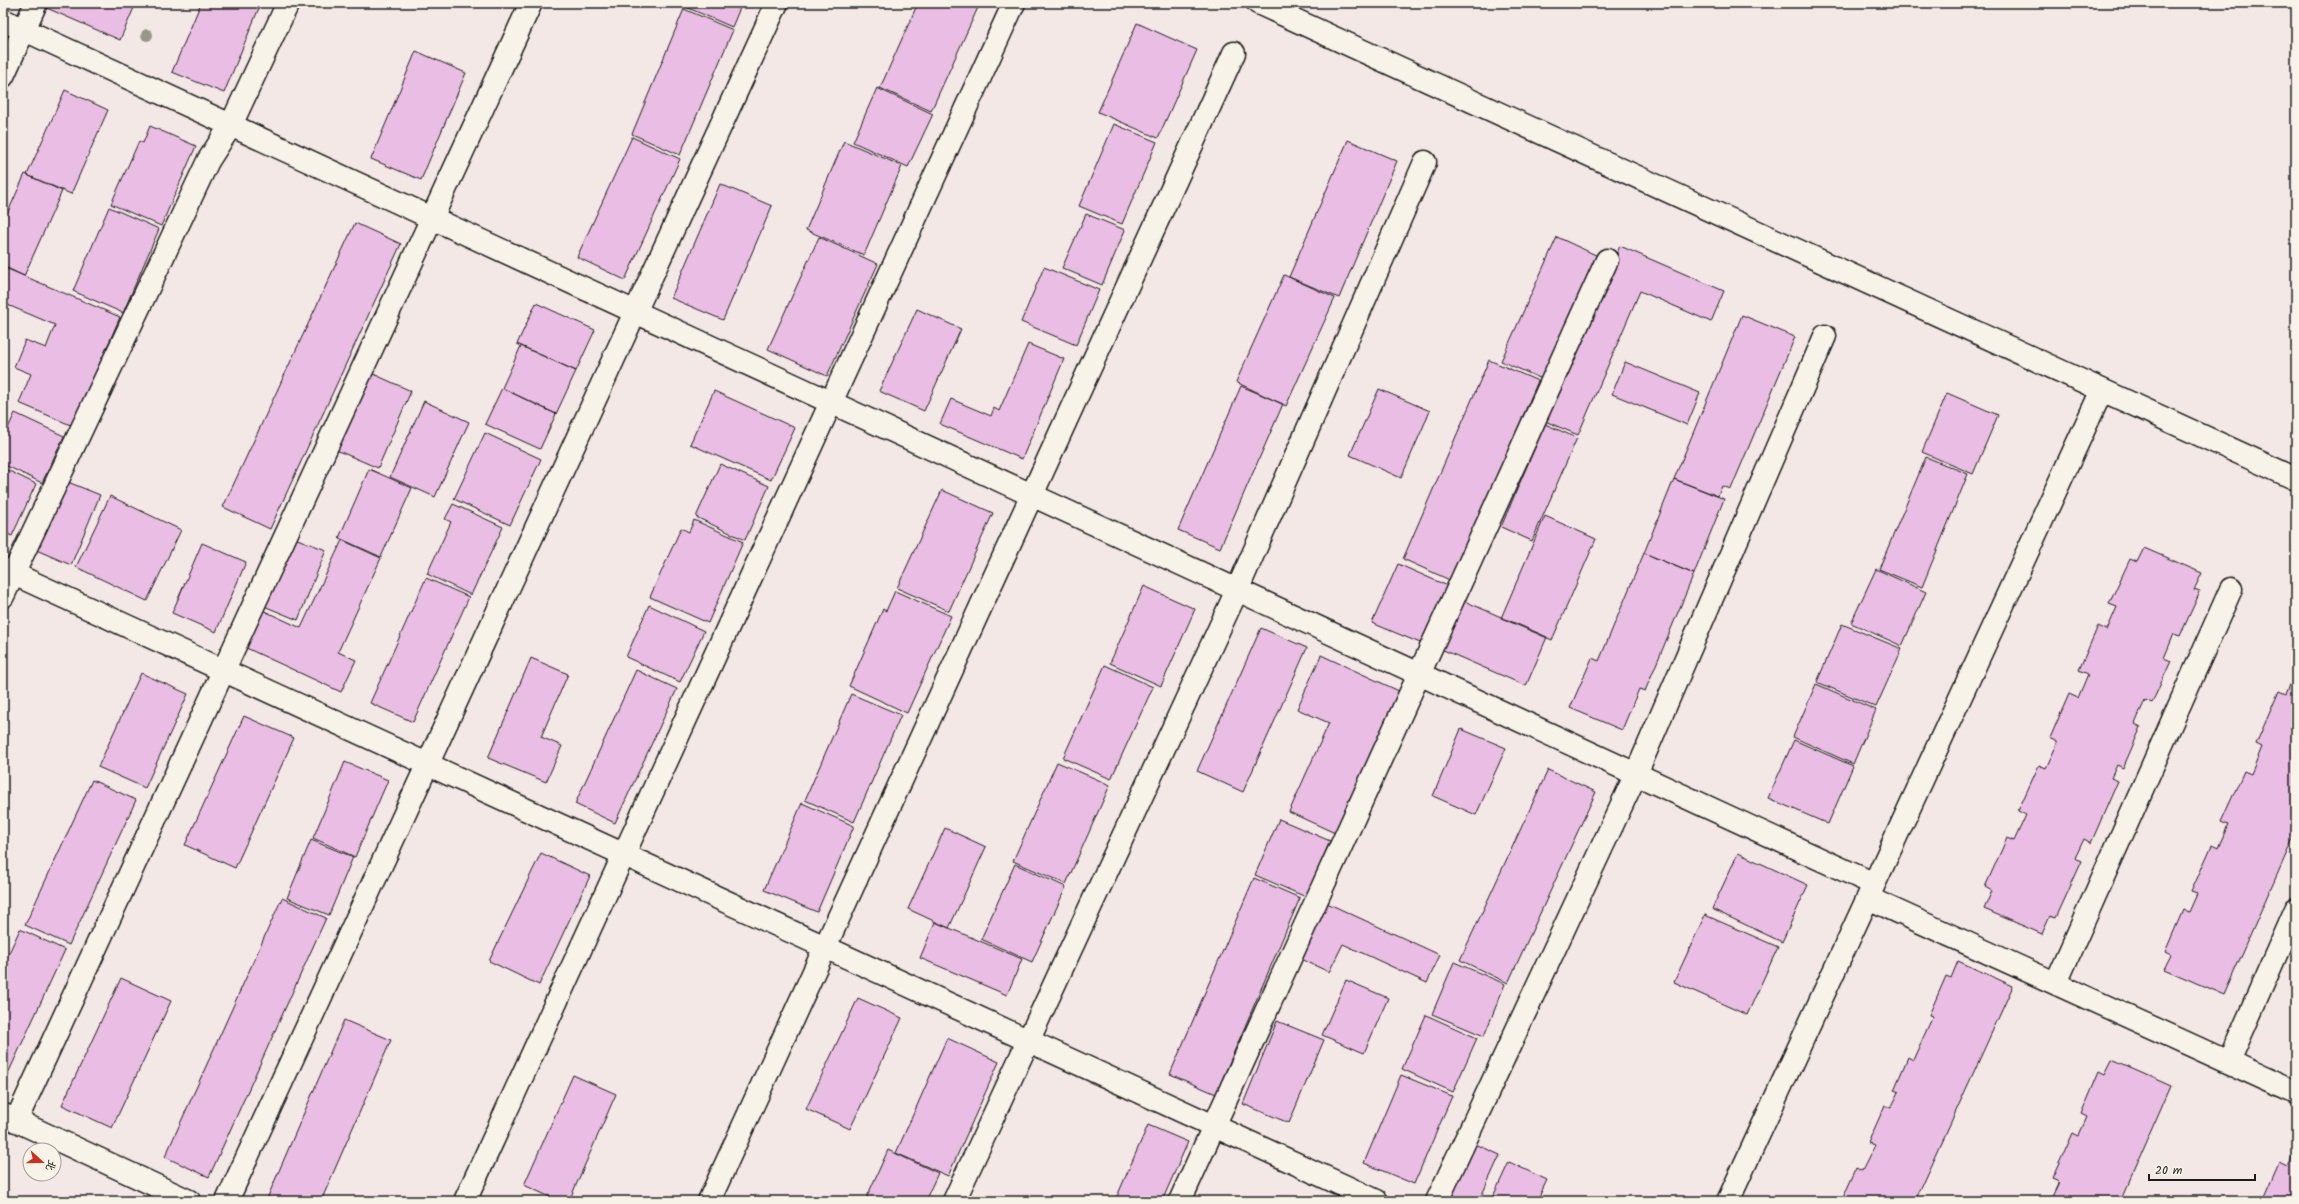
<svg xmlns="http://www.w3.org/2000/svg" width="2299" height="1204" font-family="Kalam,'LXGW WenKai TC',sans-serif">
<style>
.building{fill:#eabee4;stroke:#1c1c1c}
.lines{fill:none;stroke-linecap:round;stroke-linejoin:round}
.minor-casing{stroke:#1c1c1c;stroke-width:25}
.minor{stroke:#f7f3e8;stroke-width:22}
.tree{fill:#999689}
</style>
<rect width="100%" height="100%" fill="#f4e8e7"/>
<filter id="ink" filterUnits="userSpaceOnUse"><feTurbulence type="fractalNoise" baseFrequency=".025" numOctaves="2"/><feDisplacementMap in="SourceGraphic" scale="8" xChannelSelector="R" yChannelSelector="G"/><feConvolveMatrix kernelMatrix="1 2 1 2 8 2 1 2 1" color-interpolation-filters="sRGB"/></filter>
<g filter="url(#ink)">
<path class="building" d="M 43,3 L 136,3 L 120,40 L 42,6 Z
M 201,3 L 261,3 L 224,93 L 172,72 Z
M 687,3 L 742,3 L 732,27 L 686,7 Z
M 918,3 L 980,3 L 931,111 L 880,88 Z
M 684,9 L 733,30 L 680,155 L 632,134 Z
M 1137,23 L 1197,50 L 1158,138 L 1098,112 Z
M 416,51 L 466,73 L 421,180 L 371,159 Z
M 877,88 L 933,114 L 908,167 L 853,142 Z
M 65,90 L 108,110 L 71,194 L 27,175 Z
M 1114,124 L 1157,142 L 1122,224 L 1079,206 Z
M 150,126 L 196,146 L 161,226 L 111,204 L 139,141 L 143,143 Z
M 632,137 L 680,159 L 625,280 L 577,257 Z
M 1348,140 L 1397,161 L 1339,298 L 1289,277 Z
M 844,141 L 902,166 L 864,255 L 806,230 Z
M 25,174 L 62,191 L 24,276 L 3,266 L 3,223 Z
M 720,184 L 772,206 L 723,320 L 671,298 Z
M 109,207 L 159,229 L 123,313 L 73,291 Z
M 1086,214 L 1125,230 L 1102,285 L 1062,268 Z
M 355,223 L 401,244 L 270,529 L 223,507 Z
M 819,237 L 878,264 L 827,376 L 768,349 Z
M 1557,237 L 1598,256 L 1542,379 L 1501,361 Z
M 1620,246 L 1724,291 L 1711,322 L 1640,291 L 1578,435 L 1545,421 Z
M 3,267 L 120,317 L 73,426 L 19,403 L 31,374 L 14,367 L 25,340 L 46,348 L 55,325 L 3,303 Z
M 1044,267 L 1099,290 L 1076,345 L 1021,322 Z
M 1284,275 L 1335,298 L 1286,406 L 1236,382 Z
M 536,303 L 595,330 L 576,371 L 517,344 Z
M 917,309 L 961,329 L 924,411 L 879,391 Z
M 1742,315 L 1795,337 L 1731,489 L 1722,486 L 1718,496 L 1674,479 Z
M 1028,344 L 1064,359 L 1022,459 L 940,424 L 951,399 L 991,416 L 994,408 L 999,411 Z
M 521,346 L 576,371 L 556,414 L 502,388 Z
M 1489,360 L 1538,381 L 1452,581 L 1403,559 Z
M 1625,362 L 1700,393 L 1687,425 L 1612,394 Z
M 369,372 L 411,391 L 378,468 L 336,450 Z
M 1241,386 L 1283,404 L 1220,548 L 1178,530 Z
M 502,388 L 556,414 L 540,449 L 485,424 Z
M 1379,389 L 1430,411 L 1401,478 L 1350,455 Z
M 714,391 L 795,428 L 771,480 L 690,444 Z
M 1947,393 L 1998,415 L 1973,474 L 1922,452 Z
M 424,401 L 469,422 L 435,497 L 390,477 Z
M 15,413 L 64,436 L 42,483 L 3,464 L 3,439 Z
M 1545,424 L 1577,438 L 1532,541 L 1501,527 Z
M 485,433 L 541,459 L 510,525 L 454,499 Z
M 1926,457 L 1968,474 L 1922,587 L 1879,569 Z
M 720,464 L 769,486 L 745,540 L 696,517 Z
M 3,468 L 36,484 L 12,536 L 3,532 Z
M 369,469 L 412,488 L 381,557 L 339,538 Z
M 1674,479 L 1724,499 L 1694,574 L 1644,553 Z
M 63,480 L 100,495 L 71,565 L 34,549 Z
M 942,490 L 993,513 L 949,611 L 897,588 Z
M 110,496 L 181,530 L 147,601 L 76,567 Z
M 453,504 L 503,527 L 471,595 L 427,574 L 451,522 L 445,519 Z
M 1545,516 L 1596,539 L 1552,640 L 1501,618 Z
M 694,520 L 743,542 L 708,623 L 650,597 L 681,528 L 689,532 Z
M 292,537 L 326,550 L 298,620 L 264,606 Z
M 342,540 L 381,558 L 338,652 L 356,660 L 341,692 L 242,646 L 260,609 L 301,628 Z
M 202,543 L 246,562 L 216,632 L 172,613 Z
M 2144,548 L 2202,573 L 2194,590 L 2200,592 L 2180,636 L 2174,634 L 2164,658 L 2171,661 L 2152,703 L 2145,700 L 2135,724 L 2141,727 L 2123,768 L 2117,765 L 2111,778 L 2118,781 L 2091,843 L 2084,839 L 2075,858 L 2082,861 L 2056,918 L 2050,916 L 2042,934 L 1984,909 L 1992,891 L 1985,887 L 2007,838 L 2014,841 L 2026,815 L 2018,811 L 2039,765 L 2046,768 L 2058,742 L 2050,738 L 2069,694 L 2078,698 L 2088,674 L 2079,670 L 2098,626 L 2107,630 L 2117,607 L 2109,604 L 2130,559 L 2137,562 Z
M 1644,553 L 1694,574 L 1645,691 L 1639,689 L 1622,730 L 1570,708 L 1592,658 L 1599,661 Z
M 1398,564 L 1450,587 L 1425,645 L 1372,623 Z
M 1876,569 L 1926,592 L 1902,646 L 1851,623 Z
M 426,578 L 469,597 L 413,722 L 370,703 Z
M 1144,586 L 1195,609 L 1161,686 L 1110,663 Z
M 895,591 L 951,616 L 907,713 L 849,686 L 883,609 L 886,611 Z
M 1462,600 L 1547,637 L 1526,686 L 1441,649 Z
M 649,605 L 704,631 L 680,682 L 626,657 Z
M 1842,624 L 1902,649 L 1876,707 L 1817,682 Z
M 1261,628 L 1307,648 L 1243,792 L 1197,771 Z
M 1321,655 L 1399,691 L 1335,833 L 1289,812 L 1329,723 L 1297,709 Z
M 2296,656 L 2296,832 L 2224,995 L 2164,969 L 2171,955 L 2165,952 L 2183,910 L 2189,912 L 2197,894 L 2191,892 L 2212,845 L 2218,848 L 2228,825 L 2221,822 L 2244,771 L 2251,774 L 2262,747 L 2256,744 L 2279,691 L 2286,694 L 2296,671 L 2291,668 Z
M 531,658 L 568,674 L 541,737 L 562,746 L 546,782 L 488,758 Z
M 1105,665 L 1153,687 L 1111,779 L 1063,758 Z
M 636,670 L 677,689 L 615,823 L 575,804 Z
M 141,673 L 188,694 L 145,788 L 98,767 Z
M 1816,684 L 1876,710 L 1853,764 L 1793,737 Z
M 851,694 L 901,715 L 854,822 L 805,800 Z
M 244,716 L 294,738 L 235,868 L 185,845 Z
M 1461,729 L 1506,748 L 1476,815 L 1433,796 Z
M 1794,740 L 1853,766 L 1828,824 L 1768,798 Z
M 345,762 L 388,780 L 355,857 L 313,838 Z
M 1057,762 L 1110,785 L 1066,884 L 1013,861 Z
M 1548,770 L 1596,792 L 1508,983 L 1460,960 Z
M 92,780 L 136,800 L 69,945 L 25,925 Z
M 802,803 L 854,826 L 817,912 L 764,890 Z
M 1279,819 L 1330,841 L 1306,897 L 1255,875 Z
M 945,828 L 986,847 L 949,928 L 908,909 Z
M 311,840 L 353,857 L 329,915 L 287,898 Z
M 541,853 L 590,876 L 539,985 L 489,961 Z
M 1738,853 L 1808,885 L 1782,942 L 1712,909 Z
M 1015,864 L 1066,887 L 1032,962 L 981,939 Z
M 1254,878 L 1300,898 L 1216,1094 L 1170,1074 Z
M 282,898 L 326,918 L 209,1177 L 165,1157 Z
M 1327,903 L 1440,955 L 1427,983 L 1343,944 L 1329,972 L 1301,959 Z
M 1705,915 L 1778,947 L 1747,1015 L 1674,982 Z
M 935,922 L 1022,959 L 1007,995 L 920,958 Z
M 20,929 L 65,950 L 6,1078 L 3,1076 L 3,966 Z
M 1958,961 L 2013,986 L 1915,1201 L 1841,1201 L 1856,1168 L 1862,1171 L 1875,1145 L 1868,1143 L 1885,1105 L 1891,1108 L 1899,1092 L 1894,1090 L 1908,1057 L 1913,1060 L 1933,1016 L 1929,1015 L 1946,976 L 1951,978 Z
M 1454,962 L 1505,984 L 1484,1036 L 1432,1014 Z
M 121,978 L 171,1001 L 112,1128 L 62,1105 Z
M 1346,980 L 1388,998 L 1364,1053 L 1322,1035 Z
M 858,998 L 902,1018 L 850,1129 L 806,1109 Z
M 1426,1015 L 1477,1038 L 1453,1092 L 1402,1069 Z
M 344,1020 L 391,1040 L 321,1201 L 266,1201 Z
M 1277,1021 L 1324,1040 L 1289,1123 L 1243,1104 Z
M 947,1038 L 999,1062 L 948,1176 L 896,1153 Z
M 2112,1060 L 2171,1086 L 2121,1201 L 2050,1201 L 2059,1182 L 2052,1179 L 2073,1132 L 2079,1135 L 2087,1117 L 2081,1114 L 2099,1071 L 2105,1074 Z
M 573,1075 L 616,1094 L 569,1201 L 559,1201 L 524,1185 Z
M 1401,1075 L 1452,1096 L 1414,1184 L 1364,1163 Z
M 1148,1125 L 1188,1142 L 1162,1201 L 1115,1201 Z
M 1460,1137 L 1500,1155 L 1479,1201 L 1447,1201 Z
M 2296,1149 L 2296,1201 L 2263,1201 L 2280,1162 L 2288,1166 Z
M 888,1150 L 938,1173 L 925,1201 L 865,1201 Z
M 1509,1162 L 1547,1180 L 1537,1201 L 1491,1201 Z"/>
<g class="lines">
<g class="minor-casing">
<path id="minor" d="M 1258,3 L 2296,479
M 3,20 L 1874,884
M 3,76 L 36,3
M 3,569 L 1377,1201
M 3,596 L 208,161 L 231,125 L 288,3
M 1868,898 L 2296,1093
M 2056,983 L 2231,589
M 2229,1061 L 2296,909
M 4,1115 L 189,1201
M 16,1121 L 531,3
M 227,1201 L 777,3
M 465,1201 L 1014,3
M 709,1201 L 1234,53
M 954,1201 L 1239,586 L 1425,162
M 1180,1201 L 1607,260
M 1437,1201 L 1636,774 L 1825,336
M 1728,1201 L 2102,390"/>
</g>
<use href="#minor" class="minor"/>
</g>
<circle class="tree" cx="147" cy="35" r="6"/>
</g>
<rect width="2299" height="1204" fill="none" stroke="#f7f3e8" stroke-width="16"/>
<rect x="8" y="8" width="2283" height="1188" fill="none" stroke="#1c1c1c" stroke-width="1.5" filter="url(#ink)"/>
<g transform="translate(42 1162) rotate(111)"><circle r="19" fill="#f7f3e8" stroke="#9f9d96"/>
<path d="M0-3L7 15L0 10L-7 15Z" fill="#c8321e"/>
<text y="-6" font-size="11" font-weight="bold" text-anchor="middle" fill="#1c1c1c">北</text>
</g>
<path d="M2149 1174v6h106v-6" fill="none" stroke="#1c1c1c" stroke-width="2"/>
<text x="2155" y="1174" font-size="12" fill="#1c1c1c" stroke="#f7f3e8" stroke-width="3" paint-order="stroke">20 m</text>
</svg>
